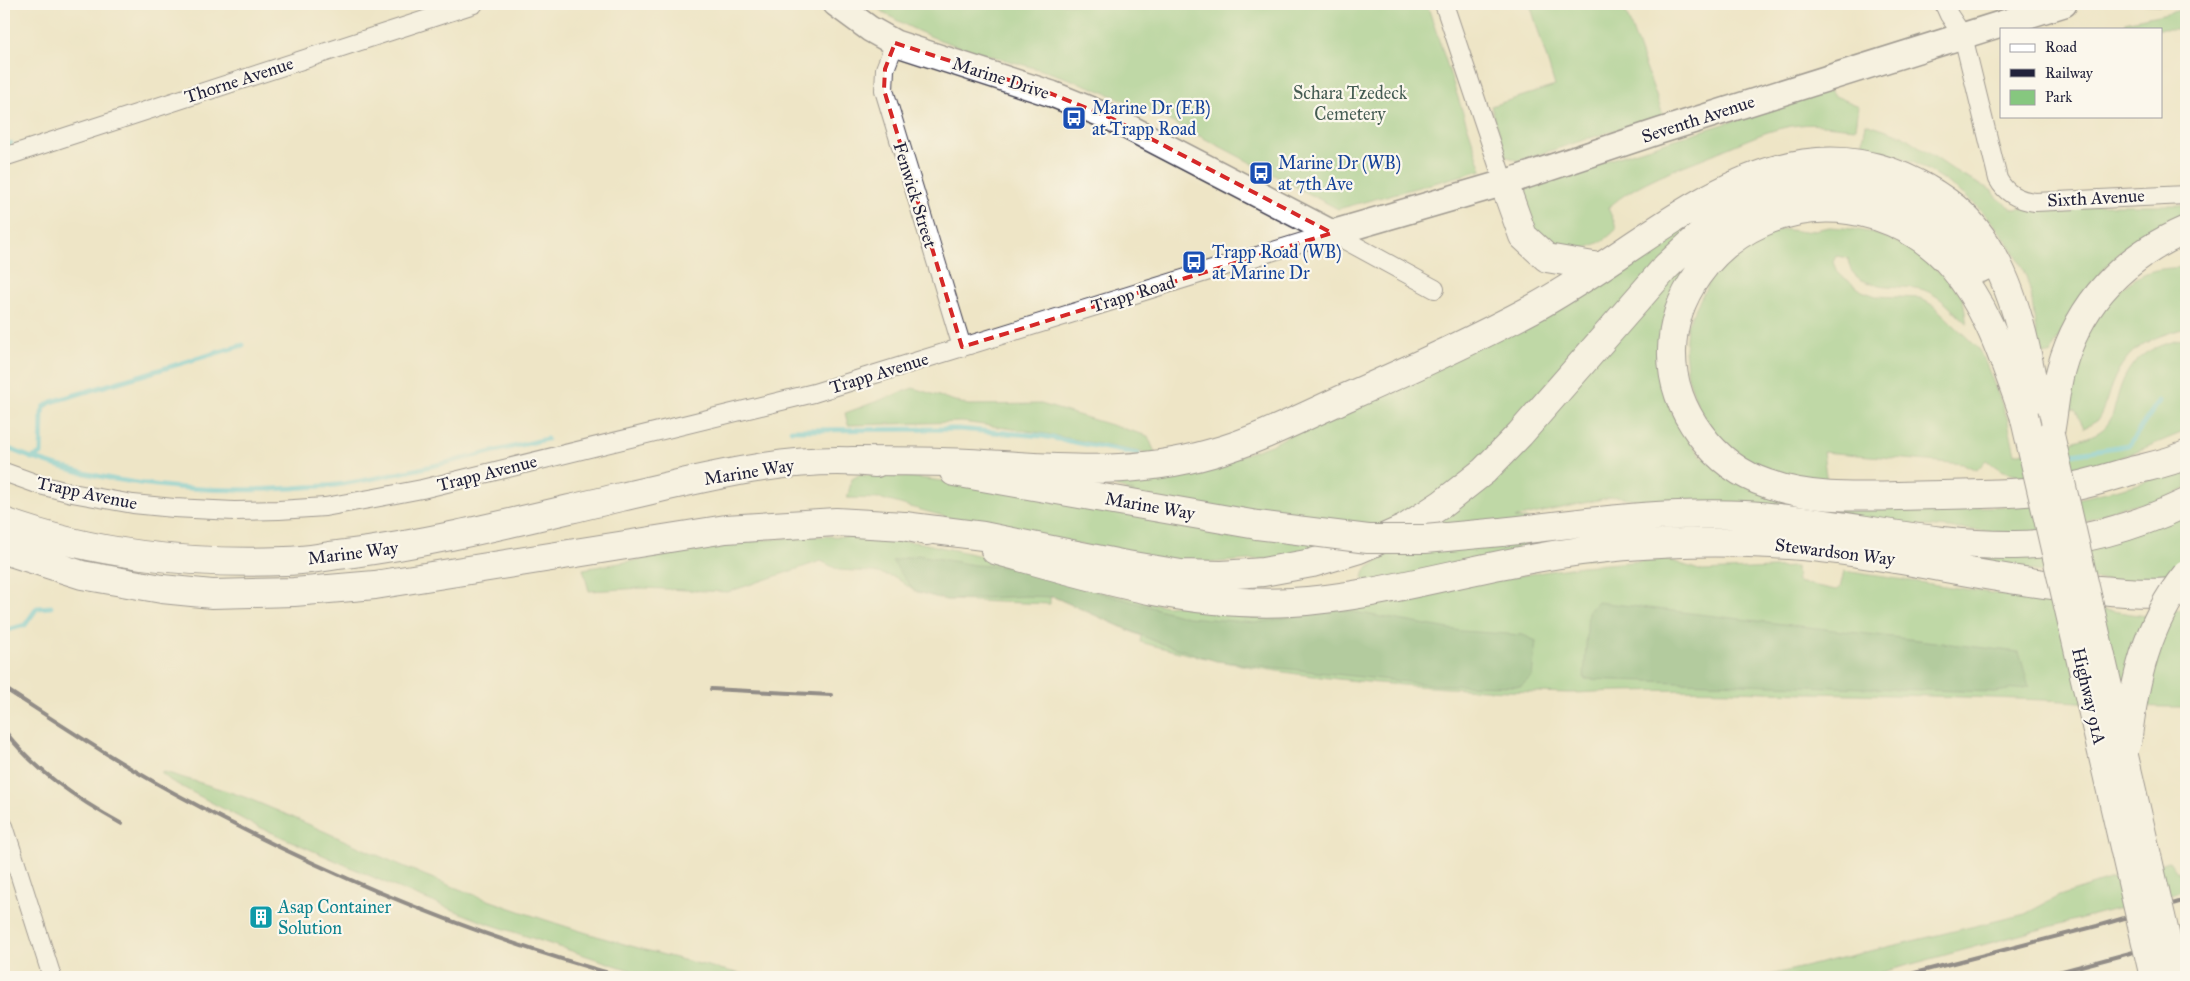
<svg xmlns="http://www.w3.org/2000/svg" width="2190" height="981" font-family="'IM FELL Great Primer',serif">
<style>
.green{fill:#86c77f;stroke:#54745d}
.forest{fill:#6cac6e;stroke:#476754}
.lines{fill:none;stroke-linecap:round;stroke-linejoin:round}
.stream{stroke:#5dc7d8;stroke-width:5}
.street-casing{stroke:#413f50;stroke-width:20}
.secondary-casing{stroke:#413f50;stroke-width:28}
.primary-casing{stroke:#413f50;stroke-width:30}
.highway-casing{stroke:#413f50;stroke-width:30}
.street{stroke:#fff;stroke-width:18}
.secondary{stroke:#fff;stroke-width:25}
.primary{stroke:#fff;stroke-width:28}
.highway{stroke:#fff;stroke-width:28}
.rail{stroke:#22223b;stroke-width:4}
.primary-bridge-casing{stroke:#413f50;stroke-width:30;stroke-linecap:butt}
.highway-bridge-casing{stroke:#413f50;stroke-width:30;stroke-linecap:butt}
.primary-bridge{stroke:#fff;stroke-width:28}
.highway-bridge{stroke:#fff;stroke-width:28}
.marked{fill:none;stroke:#d62828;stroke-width:4;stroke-dasharray:10 6;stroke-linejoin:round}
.labels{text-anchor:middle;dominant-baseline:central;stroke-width:4.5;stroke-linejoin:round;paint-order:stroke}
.street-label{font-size:18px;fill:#22223b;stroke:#fbf7ec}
.park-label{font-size:18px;fill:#455c53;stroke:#fbf7ec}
.transit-label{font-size:18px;fill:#164399;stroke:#fbf7ec;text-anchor:start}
.culture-label{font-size:18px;fill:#0d838f;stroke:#fbf7ec;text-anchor:start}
</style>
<rect width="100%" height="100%" fill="#fbf7ec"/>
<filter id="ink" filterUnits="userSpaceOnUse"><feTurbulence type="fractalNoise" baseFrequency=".02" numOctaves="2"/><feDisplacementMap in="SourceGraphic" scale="10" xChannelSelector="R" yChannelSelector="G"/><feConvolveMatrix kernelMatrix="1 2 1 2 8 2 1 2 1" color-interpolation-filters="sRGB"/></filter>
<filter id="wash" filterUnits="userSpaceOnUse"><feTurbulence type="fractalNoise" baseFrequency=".0096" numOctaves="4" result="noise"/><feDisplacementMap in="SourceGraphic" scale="20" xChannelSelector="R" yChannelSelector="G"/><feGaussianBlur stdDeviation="1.12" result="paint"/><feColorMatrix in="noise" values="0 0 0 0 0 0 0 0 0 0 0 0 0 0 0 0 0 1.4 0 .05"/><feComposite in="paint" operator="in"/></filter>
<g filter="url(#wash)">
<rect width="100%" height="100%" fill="#eee5c6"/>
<path class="green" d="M 872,4 L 1427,4 L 1482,170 L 1338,209 C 1251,164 1165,113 1072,80 C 1006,56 929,48 872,4 Z
M 1530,4 L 1623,4 L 1663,115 L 1518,161 L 1506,156 L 1491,106 L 1555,86 Z
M 2186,9 L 2186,29 L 2127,29 L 2125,22 Z
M 1830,91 L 1833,95 L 1859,106 L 1856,128 C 1838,127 1817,123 1799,125 C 1770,128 1743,142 1716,153 C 1680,168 1637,181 1608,208 L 1617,228 C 1601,249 1558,261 1537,238 C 1532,232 1523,199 1520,190 L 1525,191 L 1531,184 Z
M 1866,123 L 1902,135 L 1961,175 L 1991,190 L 1999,199 L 2013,209 L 2069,205 L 2186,205 L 2186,215 C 2118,235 2078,294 2050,355 L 2039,353 C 2033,324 2035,293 2022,267 C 2000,220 1953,180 1906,159 C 1893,153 1877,150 1862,147 Z
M 1687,223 L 1692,228 L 1518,423 L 1454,483 L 1391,524 L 1296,557 L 1189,564 L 982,527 L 882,499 L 847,498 L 852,479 L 859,475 L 911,477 L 982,486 L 1134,492 L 1109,484 L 1151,480 L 1196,471 L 1271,445 Z
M 1829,227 C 1879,229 1912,244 1946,279 C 1951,284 1959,291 1962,297 C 1965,305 1965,315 1967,324 C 1954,312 1941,296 1924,290 C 1904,283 1849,294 1848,258 L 1836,256 L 1833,262 L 1837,272 L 1862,291 L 1876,296 L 1920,298 L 1934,306 L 1978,348 L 1987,366 L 2007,417 L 2015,454 C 2036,449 2088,442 2103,429 C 2112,422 2114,409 2117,399 C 2127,358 2148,347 2186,338 L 2186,431 L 2110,462 L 2072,470 L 2021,476 L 2001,470 L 1986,460 L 1977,470 L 1963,464 L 1823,452 L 1827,483 L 1801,479 L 1755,463 L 1737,453 L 1715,433 L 1699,409 L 1688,378 L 1685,350 L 1687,325 L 1717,266 L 1758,238 L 1782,229 L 1804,232 Z
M 2186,267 L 2186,328 C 2149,338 2127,347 2112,384 C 2108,394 2106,404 2101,414 L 2097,421 L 2084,428 L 2075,409 L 2066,410 C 2073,358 2094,298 2144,274 C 2156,268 2173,268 2186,267 Z
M 1679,271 L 1684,272 C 1648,335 1651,404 1703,457 L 1920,508 L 2026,506 L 2077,499 L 2135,485 L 2186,465 L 2186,489 L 2153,503 L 2123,506 L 2082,523 L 2032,533 L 2009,533 L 1656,504 L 1616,496 L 1515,518 L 1605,528 L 1738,525 L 1920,547 L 2186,516 L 2186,579 L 2132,584 L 1781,537 L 1367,583 L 1363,578 L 1365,570 L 1403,544 Z
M 913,388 L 968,405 L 1041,404 L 1148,436 L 1156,455 L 1035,432 L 962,422 L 848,425 L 845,413 Z
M 812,536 L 873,537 L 922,543 L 982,556 L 1108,593 L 1166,606 L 1498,579 L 1582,566 L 1666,559 L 1702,571 L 1796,567 L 1797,582 L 1836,590 L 1840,588 L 1844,571 L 2152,617 L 2186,608 L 2186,707 C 2139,708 2091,702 2044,700 C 1951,696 1857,694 1764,692 C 1717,690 1669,690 1622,691 C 1604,691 1586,693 1569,693 C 1426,689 1279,681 1140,642 L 1141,636 L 1054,597 L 1050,597 L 1050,604 L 946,600 L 914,591 L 895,577 L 872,572 L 839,570 L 821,561 L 728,592 L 643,588 L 589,591 L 583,569 L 760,540 Z
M 165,772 C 192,781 221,788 247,798 C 307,822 365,851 424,875 C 531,919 642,952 755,977 L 651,977 L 486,923 L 400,889 L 250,823 L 171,781 L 161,773 Z
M 2169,861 L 2177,872 L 2183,870 L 2186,865 L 2186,890 L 1864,977 L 1762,977 L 2025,914 L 2059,896 Z"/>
<path class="forest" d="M 918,555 L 974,565 L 1007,567 L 1187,617 L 1256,623 L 1337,609 L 1460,631 L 1523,635 L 1536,641 L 1532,676 L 1521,686 L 1435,685 L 1216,661 L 1157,642 L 1054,597 L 1027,596 L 946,600 L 914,591 L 892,561 Z
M 1597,602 L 2019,652 L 2029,687 L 1995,692 L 1584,679 L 1588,612 Z"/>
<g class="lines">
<path class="stream" d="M 4,146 L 11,143
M 791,430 L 958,429 L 1042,436 L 1138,454
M 4,447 C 94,485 197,494 294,488 C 310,486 327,487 343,484 C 412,473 480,454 547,439
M 2072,454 L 2129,445 L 2159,401
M 31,458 L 41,454 L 42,413 L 44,407 L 51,402 L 243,345
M 4,631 L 25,625 L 37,608 L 51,607"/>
</g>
</g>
<g filter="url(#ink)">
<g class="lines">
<g class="street-casing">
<path id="street" d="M 1444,4 L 1504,183
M 1944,4 L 1949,15 L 1963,36 L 1998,179 C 2006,194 2018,200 2035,202 L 2186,195
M 895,43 L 885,69 L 884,90 L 962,347
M 4,157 L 474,4
M 4,472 L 40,485 L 72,493 L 133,504 L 174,508 L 234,511 L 279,510 L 325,507 L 375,498 L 422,489 L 814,393 L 1332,233 L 1435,289
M 4,826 L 52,977"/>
</g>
<g class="secondary-casing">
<path id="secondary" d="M 836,4 L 870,29 L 895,43 L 1052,94 L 1111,118 L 1332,233 L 1504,183 L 1660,131 L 2064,4"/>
</g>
<g class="primary-casing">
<path id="primary" d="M 954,472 L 1257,525
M 4,522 C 92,554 191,565 285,561 C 305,561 326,556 346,554 C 439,542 530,518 621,497 C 704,478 791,454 876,463
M 1501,532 C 1582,523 1663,511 1745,515 C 1836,520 1925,546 2015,545 C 2075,544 2133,528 2186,503
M 4,550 L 82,575 L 162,589 L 212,594 L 294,592 L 375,585 L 726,529 L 836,522 L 904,526 L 927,531
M 995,550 C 1092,577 1189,608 1292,602 C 1374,597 1455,572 1536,558 C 1614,544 1693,540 1772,544 C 1875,549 1975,578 2077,588 C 2112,591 2152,596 2186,590"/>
</g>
<g class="highway-casing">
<path id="highway" d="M 1504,183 L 1523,236 L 1547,258 L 1599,267
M 2024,415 C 2005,363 1989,309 1952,266 C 1927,236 1888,215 1849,210 C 1724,193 1620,326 1700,434 C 1717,457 1740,475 1768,484 C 1810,499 1855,497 1898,496 C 1957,494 2018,496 2076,486 C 2095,482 2113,476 2131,471 C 2150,466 2169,463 2186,455
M 2050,433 C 2054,412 2055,390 2061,369 C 2079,303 2124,257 2186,230
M 853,461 C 892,461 930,461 969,463 C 1052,468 1130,477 1212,453 C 1258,440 1301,418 1345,398 C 1409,370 1472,341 1534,308 C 1665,238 1791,90 1947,202 C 1992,234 2013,293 2025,345 C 2032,376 2036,406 2050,435
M 904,526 L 983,536 L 1121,564 L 1181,574 L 1222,575 L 1263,572 L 1312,563 L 1359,549 L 1404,529 L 1442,504 L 1484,471 L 1520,434 L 1666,267 C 1688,246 1710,225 1736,208 C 1820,156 1928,190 1981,268"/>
</g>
<use href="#street" class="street"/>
<use href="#secondary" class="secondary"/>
<use href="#primary" class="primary"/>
<use href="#highway" class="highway"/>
<path class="rail" d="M 2015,4 L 2186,8
M 4,688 C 60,724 115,761 174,793 C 315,870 467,934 623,977
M 711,689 L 831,695
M 4,730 C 35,771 77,799 122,824
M 1899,977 L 2097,926 L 2186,900
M 2040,977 L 2186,938"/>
<g class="primary-bridge-casing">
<path id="primary-bridge" d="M 1257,525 L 1368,539 L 1425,539 L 1501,532"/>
</g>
<g class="highway-bridge-casing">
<path id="highway-bridge" d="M 2024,415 L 2154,977
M 2050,435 L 2175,977
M 2127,744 C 2134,683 2146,624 2186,575"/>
</g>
<use href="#primary-bridge" class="primary-bridge"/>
<use href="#highway-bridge" class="highway-bridge"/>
</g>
</g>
<path d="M0 0H2190V981H0ZM 895,43 L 1052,94 L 1111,118 L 1332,233 L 962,347 L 884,90 L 885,69 Z" fill="#eee5c6" fill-opacity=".55" fill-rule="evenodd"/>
<path class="marked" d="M 895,43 L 1052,94 L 1111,118 L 1332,233 L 962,347 L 884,90 L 885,69 Z"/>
<defs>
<g id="bus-square" transform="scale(1.25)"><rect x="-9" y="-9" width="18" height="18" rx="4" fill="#1a4fb4" stroke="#fbf7ec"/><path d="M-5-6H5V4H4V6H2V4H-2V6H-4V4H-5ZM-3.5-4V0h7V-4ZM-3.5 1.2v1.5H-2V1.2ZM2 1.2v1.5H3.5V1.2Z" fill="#fff"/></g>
<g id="building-square" transform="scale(1.25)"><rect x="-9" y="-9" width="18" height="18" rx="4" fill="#0f9aa8" stroke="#fbf7ec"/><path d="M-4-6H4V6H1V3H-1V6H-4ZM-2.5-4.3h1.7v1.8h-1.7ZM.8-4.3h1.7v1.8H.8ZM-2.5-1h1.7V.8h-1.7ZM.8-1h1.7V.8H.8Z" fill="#fff"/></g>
</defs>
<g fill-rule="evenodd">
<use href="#bus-square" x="1074" y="118"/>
<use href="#bus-square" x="1261" y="173"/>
<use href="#bus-square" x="1194" y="262"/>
<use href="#building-square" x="261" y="917"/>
</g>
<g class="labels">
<g class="street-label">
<text transform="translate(1001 78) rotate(18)">Marine Drive</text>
<text transform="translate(239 80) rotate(-18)">Thorne Avenue</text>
<text transform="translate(1698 119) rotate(-18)">Seventh Avenue</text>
<text transform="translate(915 195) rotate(73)">Fenwick Street</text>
<text transform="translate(2096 198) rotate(-3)">Sixth Avenue</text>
<text transform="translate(1133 294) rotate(-17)">Trapp Road</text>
<text transform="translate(879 373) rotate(-17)">Trapp Avenue</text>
<text transform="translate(749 472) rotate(-9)">Marine Way</text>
<text transform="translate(487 473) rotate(-14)">Trapp Avenue</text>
<text transform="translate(87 493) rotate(12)">Trapp Avenue</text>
<text transform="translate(1150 506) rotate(10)">Marine Way</text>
<text transform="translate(1835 552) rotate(7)">Stewardson Way</text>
<text transform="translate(353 553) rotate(-7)">Marine Way</text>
<text transform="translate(2089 696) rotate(77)">Highway 91A</text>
</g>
<g class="park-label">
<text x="1350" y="93">Schara Tzedeck<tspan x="1350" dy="21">Cemetery</tspan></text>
</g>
<g class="transit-label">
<text x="1092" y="108">Marine Dr (EB)<tspan x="1092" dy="21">at Trapp Road</tspan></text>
<text x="1278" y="163">Marine Dr (WB)<tspan x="1278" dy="21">at 7th Ave</tspan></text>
<text x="1212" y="252">Trapp Road (WB)<tspan x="1212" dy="21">at Marine Dr</tspan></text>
</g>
<g class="culture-label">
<text x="278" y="907">Asap Container<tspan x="278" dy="21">Solution</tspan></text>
</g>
</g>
<rect width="2190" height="981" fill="none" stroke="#fbf7ec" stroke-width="20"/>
<rect x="2000" y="28" width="162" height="90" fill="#fbf7ec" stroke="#a4a2a5"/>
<rect x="2010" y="44" width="25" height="8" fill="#ffffff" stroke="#a4a2a5"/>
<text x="2045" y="52" font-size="15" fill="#22223b">Road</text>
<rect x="2010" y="69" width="25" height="8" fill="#22223b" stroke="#a4a2a5"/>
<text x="2045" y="78" font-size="15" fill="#22223b">Railway</text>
<rect x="2010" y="90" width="25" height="15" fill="#86c77f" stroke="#a4a2a5"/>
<text x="2045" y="102" font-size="15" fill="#22223b">Park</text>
</svg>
